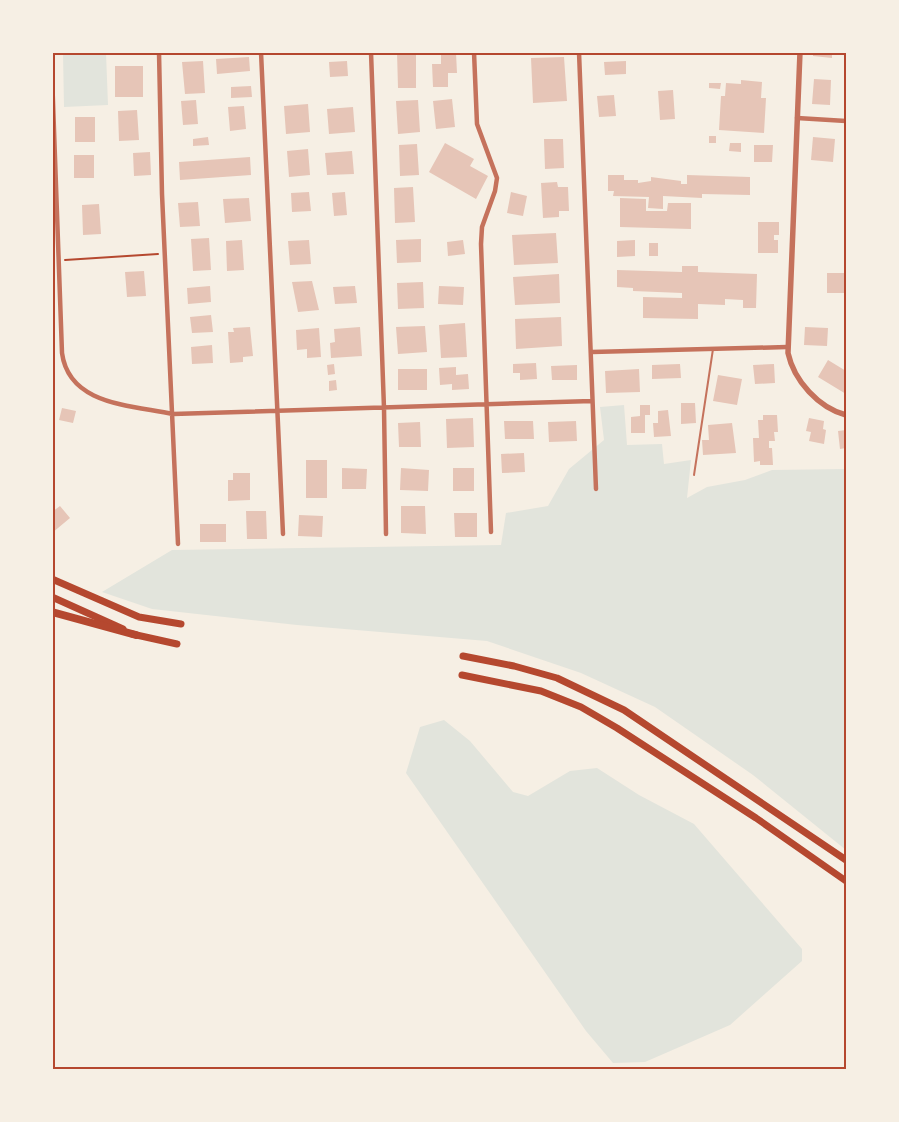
<svg xmlns="http://www.w3.org/2000/svg" width="899" height="1122" font-family="'IBM Plex Sans',sans-serif">
<style>
.green{fill:#e2e4dc}
.building{fill:#e6c5b7}
.lines{fill:none;stroke-linecap:round;stroke-linejoin:round}
.path{stroke:#b5482f;stroke-width:2}
.service{stroke:#c5725c;stroke-width:2}
.minor{stroke:#c5725c;stroke-width:4.5}
.tertiary{stroke:#c5725c;stroke-width:5.5}
.trunk{stroke:#b5482f;stroke-width:7}
.motorway{stroke:#b5482f;stroke-width:8}
.neatline{fill:none;stroke:#b5482f;stroke-width:2}
</style>
<rect width="100%" height="100%" fill="#f6efe4"/>
<path class="green" d="M 63,53 L 106,53 L 108,105 L 64,107 Z
M 624,405 L 627,445 L 662,444 L 664,464 L 691,460 L 687,498 L 707,487 L 745,480 L 772,470 L 846,469 L 846,850 L 753,775 L 655,707 L 581,673 L 487,641 L 297,625 L 152,609 L 102,592 L 172,550 L 501,545 L 506,513 L 548,506 L 569,469 L 604,440 L 600,407 Z
M 444,720 L 470,741 L 513,792 L 528,796 L 570,771 L 597,768 L 639,795 L 694,824 L 802,949 L 802,961 L 730,1025 L 645,1062 L 613,1063 L 586,1031 L 406,773 L 420,727 Z"/>
<path class="building" d="M 397,52 L 416,52 L 416,88 L 398,88 Z
M 696,52 L 718,52 L 718,54 L 696,55 Z
M 813,52 L 832,52 L 832,58 L 813,56 Z
M 441,53 L 456,53 L 457,73 L 448,73 L 448,87 L 433,87 L 432,64 L 441,64 Z
M 249,57 L 250,71 L 217,74 L 216,59 Z
M 564,57 L 567,101 L 533,103 L 531,58 Z
M 203,61 L 205,93 L 185,94 L 182,62 Z
M 347,61 L 348,76 L 330,77 L 329,62 Z
M 626,61 L 626,74 L 605,75 L 604,62 Z
M 115,66 L 143,66 L 143,97 L 115,97 Z
M 814,79 L 831,80 L 830,105 L 812,104 Z
M 741,80 L 762,82 L 761,98 L 766,98 L 764,133 L 719,130 L 721,96 L 725,96 L 726,83 L 741,84 Z
M 709,83 L 721,83 L 720,89 L 709,88 Z
M 251,86 L 252,97 L 231,98 L 231,87 Z
M 673,90 L 675,119 L 660,120 L 658,91 Z
M 614,95 L 616,116 L 599,117 L 597,96 Z
M 452,99 L 455,127 L 436,129 L 433,101 Z
M 196,100 L 198,124 L 183,125 L 181,101 Z
M 418,100 L 420,132 L 398,134 L 396,101 Z
M 308,104 L 310,132 L 286,134 L 284,106 Z
M 244,106 L 246,129 L 230,131 L 228,107 Z
M 353,107 L 355,132 L 329,134 L 327,109 Z
M 137,110 L 139,140 L 119,141 L 118,111 Z
M 75,117 L 95,117 L 95,142 L 75,142 Z
M 709,136 L 716,136 L 716,143 L 709,143 Z
M 208,137 L 209,145 L 193,146 L 193,139 Z
M 813,137 L 835,139 L 833,162 L 811,160 Z
M 544,139 L 563,139 L 564,168 L 545,169 Z
M 445,143 L 474,159 L 470,166 L 488,176 L 476,199 L 429,172 Z
M 730,143 L 741,143 L 741,152 L 729,151 Z
M 417,144 L 419,175 L 400,176 L 399,145 Z
M 754,145 L 773,145 L 772,162 L 754,162 Z
M 308,149 L 310,175 L 289,177 L 287,151 Z
M 352,151 L 354,174 L 327,175 L 325,153 Z
M 150,152 L 151,175 L 134,176 L 133,153 Z
M 74,155 L 94,155 L 94,178 L 74,178 Z
M 250,157 L 251,175 L 180,180 L 179,162 Z
M 608,175 L 624,175 L 624,180 L 638,180 L 638,183 L 651,181 L 651,177 L 681,181 L 681,184 L 687,184 L 687,175 L 750,177 L 750,195 L 702,194 L 702,198 L 663,196 L 663,209 L 648,208 L 649,197 L 613,196 L 614,191 L 608,191 Z
M 557,182 L 558,187 L 568,187 L 569,211 L 559,211 L 559,217 L 543,218 L 541,183 Z
M 413,187 L 415,222 L 395,223 L 394,188 Z
M 309,192 L 311,211 L 292,212 L 291,193 Z
M 345,192 L 347,215 L 334,216 L 332,193 Z
M 511,192 L 527,196 L 523,216 L 507,213 Z
M 249,198 L 251,221 L 225,223 L 223,199 Z
M 620,198 L 646,199 L 646,211 L 667,211 L 668,203 L 691,203 L 691,229 L 620,227 Z
M 198,202 L 200,226 L 180,227 L 178,203 Z
M 99,204 L 101,234 L 83,235 L 82,205 Z
M 758,222 L 779,222 L 779,235 L 774,235 L 774,240 L 778,240 L 778,253 L 758,253 Z
M 556,233 L 558,263 L 514,265 L 512,235 Z
M 209,238 L 211,270 L 193,271 L 191,239 Z
M 421,239 L 421,262 L 397,263 L 396,240 Z
M 242,240 L 244,270 L 227,271 L 226,241 Z
M 309,240 L 311,264 L 290,265 L 288,241 Z
M 463,240 L 465,254 L 448,256 L 447,242 Z
M 635,240 L 635,256 L 617,257 L 617,241 Z
M 649,243 L 658,243 L 658,256 L 649,256 Z
M 682,266 L 698,266 L 698,272 L 757,274 L 756,308 L 743,308 L 743,300 L 725,299 L 725,305 L 698,304 L 698,319 L 643,318 L 643,297 L 682,298 L 682,293 L 633,291 L 633,288 L 617,287 L 617,270 L 682,272 Z
M 144,271 L 146,296 L 127,297 L 125,272 Z
M 827,273 L 845,273 L 845,293 L 827,293 Z
M 559,274 L 560,303 L 515,305 L 513,277 Z
M 312,281 L 319,310 L 298,312 L 292,282 Z
M 423,282 L 424,308 L 398,309 L 397,283 Z
M 210,286 L 211,302 L 188,304 L 187,288 Z
M 355,286 L 357,303 L 335,304 L 333,287 Z
M 439,286 L 464,287 L 463,305 L 438,304 Z
M 211,315 L 213,332 L 192,333 L 190,317 Z
M 561,317 L 562,346 L 516,349 L 515,319 Z
M 465,323 L 467,357 L 441,358 L 439,325 Z
M 425,326 L 427,352 L 398,354 L 396,327 Z
M 250,327 L 253,356 L 243,357 L 243,362 L 230,363 L 228,332 L 234,332 L 233,328 Z
M 360,327 L 362,356 L 331,358 L 330,343 L 335,342 L 334,329 Z
M 805,327 L 828,328 L 827,346 L 804,345 Z
M 319,328 L 321,357 L 307,358 L 307,349 L 297,350 L 296,330 Z
M 212,345 L 213,363 L 192,364 L 191,347 Z
M 828,360 L 846,371 L 846,394 L 818,377 Z
M 536,363 L 537,379 L 520,380 L 520,373 L 513,373 L 513,364 Z
M 334,364 L 335,374 L 328,375 L 327,365 Z
M 680,364 L 681,378 L 652,379 L 652,365 Z
M 774,364 L 775,383 L 755,384 L 753,365 Z
M 577,365 L 577,380 L 552,380 L 551,366 Z
M 456,367 L 456,375 L 468,374 L 469,389 L 452,390 L 452,384 L 440,385 L 439,368 Z
M 398,369 L 427,369 L 427,390 L 398,390 Z
M 639,369 L 640,392 L 606,393 L 605,371 Z
M 718,375 L 742,379 L 737,405 L 713,401 Z
M 336,380 L 337,390 L 329,391 L 329,381 Z
M 681,403 L 695,403 L 696,423 L 681,424 Z
M 640,405 L 650,405 L 650,415 L 645,415 L 645,433 L 631,433 L 631,417 L 640,416 Z
M 62,408 L 76,411 L 73,423 L 59,420 Z
M 668,410 L 671,436 L 654,437 L 653,423 L 658,423 L 658,411 Z
M 763,415 L 777,415 L 778,432 L 774,432 L 775,441 L 769,441 L 769,448 L 772,448 L 773,465 L 760,465 L 760,461 L 754,462 L 753,438 L 759,438 L 758,420 L 763,420 Z
M 473,418 L 474,447 L 447,448 L 446,419 Z
M 809,418 L 824,421 L 823,429 L 826,430 L 824,444 L 809,441 L 811,432 L 806,431 Z
M 504,421 L 533,421 L 534,439 L 505,439 Z
M 576,421 L 577,441 L 549,442 L 548,422 Z
M 420,422 L 421,447 L 399,447 L 398,423 Z
M 732,423 L 736,453 L 703,455 L 702,440 L 709,440 L 708,425 Z
M 846,430 L 846,448 L 840,449 L 838,431 Z
M 524,453 L 525,472 L 502,473 L 501,454 Z
M 306,460 L 327,460 L 327,498 L 306,498 Z
M 342,468 L 367,469 L 366,489 L 342,489 Z
M 401,468 L 429,470 L 428,491 L 400,490 Z
M 453,468 L 474,468 L 474,491 L 453,491 Z
M 233,473 L 250,473 L 250,500 L 228,501 L 228,480 L 233,480 Z
M 60,506 L 70,518 L 52,533 L 52,512 Z
M 401,506 L 425,506 L 426,534 L 401,533 Z
M 246,511 L 266,511 L 267,539 L 247,539 Z
M 454,513 L 477,513 L 477,537 L 455,537 Z
M 299,515 L 323,516 L 322,537 L 298,536 Z
M 200,524 L 226,524 L 226,542 L 200,542 Z"/>
<g class="lines">
<path class="path" d="M 65,260 L 158,254"/>
<path class="service" d="M 694,475 L 713,349"/>
<path class="minor" d="M 159,52 L 162,194 L 178,544
M 261,52 L 283,534
M 371,52 L 384,408 L 386,534
M 474,52 L 477,124 L 497,178 L 495,191 L 482,227 L 481,244 L 491,532
M 579,52 L 596,489
M 52,74 L 62,353 C 69,405 130,405 173,414 L 592,401
M 797,118 L 846,121
M 592,352 L 787,347"/>
<path class="tertiary" d="M 800,52 L 788,353 C 794,381 819,408 846,415"/>
<path class="trunk" d="M 52,579 L 139,617 L 181,624
M 52,597 L 123,629
M 132,634 L 177,644
M 463,656 L 514,666 L 557,678 L 624,710 L 846,860
M 462,675 L 541,691 L 581,707 L 617,728 L 756,818 L 846,881"/>
<path class="motorway" d="M 52,612 L 136,635"/>
</g>
<rect width="899" height="1122" fill="none" stroke="#f6efe4" stroke-width="108"/>
<rect x="54" y="54" width="791" height="1014" class="neatline"/>
</svg>
